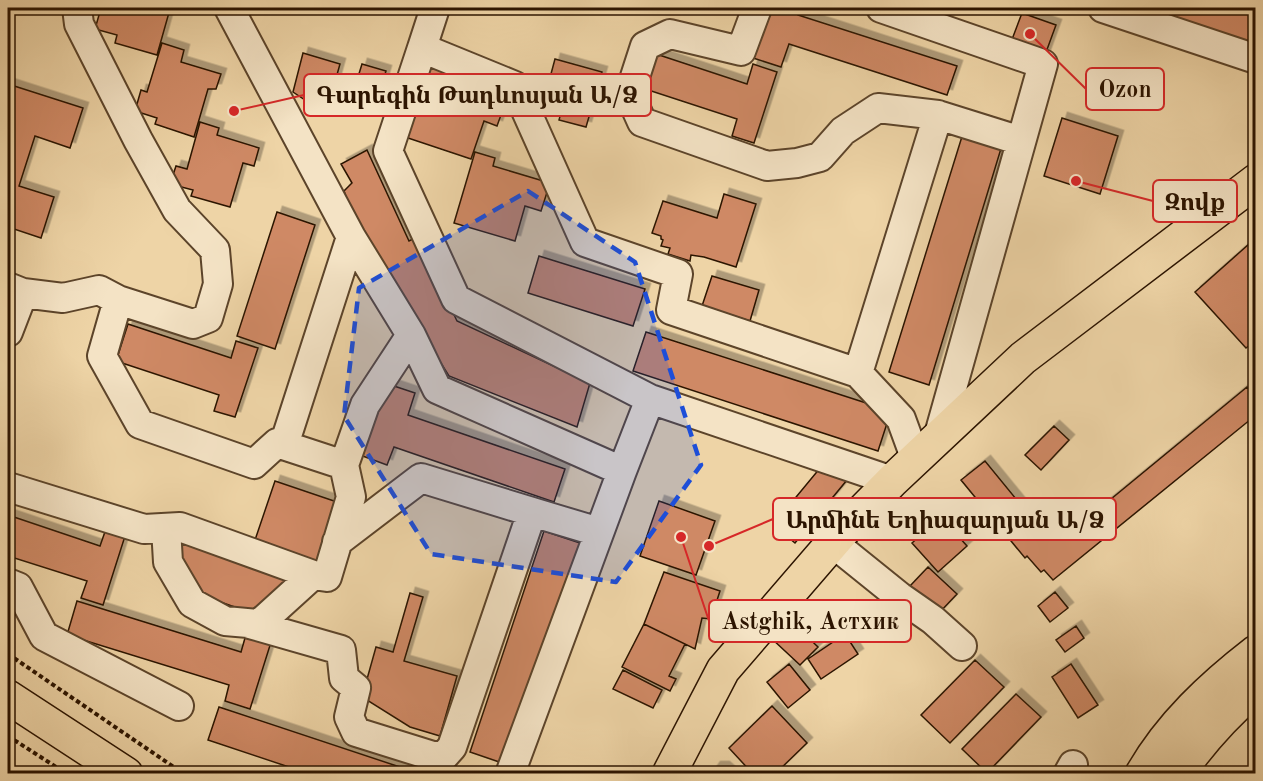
<svg xmlns="http://www.w3.org/2000/svg" width="1263" height="781" font-family="'Old Standard TT','Noto Serif Armenian',serif">
<style>
.building{fill:#cf8965;stroke:#2c1400;stroke-width:1.5;filter:url(#shadow)}
.lines{fill:none;stroke-linecap:round;stroke-linejoin:round}
.minor-casing{stroke:#5c442a;stroke-width:32}
.major-casing{stroke:#2c1400;stroke-width:36}
.highway-casing{stroke:#2c1400;stroke-width:36}
.path{stroke:#2c1400;stroke-width:4;stroke-dasharray:4.5 3;stroke-linecap:butt}
.minor{stroke:#f4e3c5;stroke-width:28}
.major{stroke:#eed4a6;stroke-width:33}
.highway{stroke:#eed4a6;stroke-width:33}
.marked{fill:#1d4ed8;fill-opacity:0.2;stroke:#1d4ed8;stroke-width:4.5;stroke-dasharray:12 8;stroke-linejoin:round}
.leader{fill:none;stroke:#d62828;stroke-width:2}
.callout-dot{fill:#d62828;stroke:#f4e3c5;stroke-width:2}
.callout{fill:#f4e3c5;stroke:#d62828;stroke-width:2}
.callout-label{font-size:24px;text-anchor:middle;font-weight:bold;fill:#2c1400}
</style>
<defs>
<filter id="shadow"><feDropShadow dx="5.5" dy="-5.5" stdDeviation="0" flood-color="#0004"/></filter>
</defs>
<rect width="100%" height="100%" fill="#eed4a6"/>
<filter id="stains"><feTurbulence type="fractalNoise" baseFrequency=".00333" numOctaves="4"/><feColorMatrix values="0 0 0 0 .2 0 0 0 0 .09 0 0 0 0 .02 0 0 0 .5 -.17"/></filter>
<radialGradient id="worn" r=".72"><stop offset=".6" stop-color="#630" stop-opacity="0"/><stop offset="1" stop-color="#630" stop-opacity=".3"/></radialGradient>
<path class="building" d="M 101,8 L 111,9 L 180,8 L 178,12 L 170,9 L 157,55 L 115,43 L 117,35 L 95,29 Z
M 769,8 L 800,8 L 798,15 L 957,66 L 947,95 L 789,44 L 781,67 L 753,58 Z
M 1142,8 L 1256,8 L 1256,45 Z
M 1022,13 L 1056,25 L 1045,55 L 1011,42 Z
M 162,43 L 184,50 L 181,62 L 221,74 L 216,89 L 208,89 L 194,137 L 155,124 L 157,118 L 135,111 L 141,90 L 147,92 Z
M 647,51 L 747,84 L 753,64 L 777,72 L 754,143 L 732,136 L 737,119 L 636,86 Z
M 303,53 L 340,64 L 326,114 L 293,92 Z
M 555,59 L 602,72 L 586,127 L 559,120 L 567,91 L 548,85 Z
M 362,64 L 386,71 L 374,110 L 350,103 Z
M 429,64 L 458,74 L 454,83 L 506,101 L 497,126 L 484,121 L 471,159 L 405,137 Z
M 8,84 L 83,108 L 70,148 L 35,136 L 19,186 L 54,197 L 41,238 L 8,227 Z
M 8,84 L 83,108 L 70,148 L 35,136 L 19,186 L 54,197 L 41,238 L 8,227 Z
M 1062,118 L 1118,136 L 1100,194 L 1044,176 Z
M 200,122 L 219,128 L 217,135 L 259,148 L 254,166 L 243,163 L 230,207 L 191,196 L 193,190 L 170,184 L 176,166 L 187,169 Z
M 964,130 L 1003,142 L 929,385 L 889,372 Z
M 367,150 L 409,241 L 417,237 L 457,321 L 590,383 L 577,427 L 449,376 L 360,234 L 344,191 L 352,183 L 341,164 Z
M 475,152 L 495,158 L 493,166 L 550,183 L 541,211 L 525,206 L 515,241 L 454,223 Z
M 724,194 L 756,204 L 736,267 L 704,257 L 691,255 L 690,261 L 668,254 L 670,248 L 661,246 L 663,240 L 661,239 L 661,236 L 652,233 L 663,201 L 717,218 Z
M 277,212 L 315,225 L 275,349 L 237,336 Z
M 1249,244 L 1256,252 L 1256,340 L 1246,348 L 1195,292 Z
M 539,256 L 645,289 L 633,326 L 528,293 Z
M 712,276 L 759,290 L 750,321 L 702,306 Z
M 128,324 L 231,358 L 236,341 L 258,348 L 235,417 L 214,411 L 219,395 L 116,361 Z
M 646,332 L 891,411 L 878,451 L 633,371 Z
M 385,383 L 415,393 L 408,415 L 565,469 L 554,502 L 394,447 L 387,465 L 360,455 Z
M 1247,387 L 1256,398 L 1256,415 L 1053,580 L 1044,570 L 1041,572 L 1027,556 L 1025,558 L 961,480 L 985,461 L 1048,538 L 1088,506 L 1094,513 Z
M 1054,426 L 1069,440 L 1041,470 L 1025,455 Z
M 825,462 L 847,480 L 795,543 L 773,525 Z
M 275,481 L 337,502 L 317,561 L 255,540 Z
M 659,501 L 715,521 L 696,575 L 640,556 Z
M 8,515 L 100,546 L 107,526 L 126,533 L 103,605 L 81,598 L 87,581 L 8,556 Z
M 941,517 L 967,546 L 938,572 L 912,543 Z
M 1256,529 L 1256,547 L 1249,531 Z
M 544,531 L 583,544 L 508,765 L 470,752 Z
M 181,537 L 292,580 L 252,613 L 200,595 L 174,558 Z
M 928,567 L 957,594 L 939,613 L 910,586 Z
M 664,572 L 720,591 L 711,619 L 702,618 L 695,649 L 644,624 Z
M 1055,592 L 1068,608 L 1050,622 L 1038,606 Z
M 410,593 L 423,597 L 404,661 L 457,676 L 440,736 L 410,727 L 362,697 L 376,647 L 393,652 Z
M 77,601 L 241,652 L 247,631 L 272,639 L 250,709 L 225,701 L 229,685 L 67,635 Z
M 789,619 L 818,647 L 800,665 L 771,638 Z
M 644,624 L 685,644 L 669,676 L 676,679 L 670,691 L 622,667 Z
M 1076,626 L 1084,638 L 1065,652 L 1056,640 Z
M 845,634 L 858,654 L 821,679 L 808,659 Z
M 975,660 L 1004,687 L 950,743 L 921,715 Z
M 789,664 L 810,690 L 788,708 L 767,682 Z
M 1071,664 L 1098,705 L 1078,718 L 1052,677 Z
M 623,670 L 662,690 L 653,708 L 613,689 Z
M 1016,694 L 1041,717 L 987,773 L 962,749 Z
M 772,706 L 807,743 L 775,774 L 753,774 L 729,748 Z
M 219,707 L 421,774 L 310,774 L 208,740 Z
M 715,767 L 724,767 L 732,774 L 710,774 Z"/>
<g class="lines">
<g class="minor-casing">
<path id="minor" d="M 229,8 L 351,237 L 411,335 L 437,389 L 622,471 L 650,399 L 892,481
M 757,8 L 741,51 L 670,34 L 645,46 L 633,83 L 633,102 L 642,122 L 767,166 L 797,163 L 820,157 L 843,131 L 878,108 L 938,115
M 881,8 L 1043,64 L 938,438
M 1103,8 L 1256,59
M 422,48 L 435,8
M 8,287 L 23,293 L 63,298 L 99,290 L 118,300 L 193,324 L 208,318 L 218,284 L 215,250 L 177,210 L 138,140 L 79,24 L 77,8
M 118,300 L 102,356 L 140,424 L 254,464 L 277,443 L 344,465
M 8,332 L 23,293
M 858,373 L 901,419 L 916,460
M 650,399 L 456,299 L 388,151 L 422,48 L 515,86 L 585,242 L 678,274 L 671,310 L 858,373 L 938,115 L 1021,141
M 284,445 L 351,237
M 8,487 L 144,529 L 180,527 L 313,575 L 327,577 L 351,497 L 344,465 L 365,405 L 411,335
M 166,528 L 168,562 L 192,603 L 225,621 L 259,624 L 313,575
M 337,542 L 421,478 L 532,512
M 833,543 L 900,597 L 933,620 L 962,646
M 8,583 L 18,587 L 44,636 L 179,706
M 250,624 L 341,650 L 344,678 L 356,688 L 349,717 L 356,732 L 433,756 L 444,756 L 452,747 L 532,512 L 599,532
M 510,774 L 622,471
M 1068,774 L 1073,765"/>
</g>
<g class="major-casing">
<path id="major" d="M 8,697 L 126,774
M 669,774 L 723,670 L 842,532 L 892,481 L 1023,358 L 1256,181"/>
</g>
<g class="highway-casing">
<path id="highway" d="M 1142,774 C 1170,725 1212,686 1256,652
M 1178,774 C 1200,742 1226,713 1256,688"/>
</g>
<path class="path" d="M 8,654 L 184,774
M 8,736 L 67,774"/>
<use href="#minor" class="minor"/>
<use href="#major" class="major"/>
<use href="#highway" class="highway"/>
</g>
<path class="marked" d="M 528,191 L 635,262 L 701,465 L 616,582 L 431,554 L 344,416 L 359,288 Z"/>
<path class="leader" d="M1030 34L1086 89M234 111L304 95M1076 181L1153 201M709 546L773 519M681 537L709 621"/>
<g class="callout-dot">
<circle cx="1030" cy="34" r="6"/>
<circle cx="234" cy="111" r="6"/>
<circle cx="1076" cy="181" r="6"/>
<circle cx="709" cy="546" r="6"/>
<circle cx="681" cy="537" r="6"/>
</g>
<g class="callout">
<rect x="1086" y="68" width="78" height="42" rx="6"/>
<rect x="304" y="74" width="347" height="42" rx="6"/>
<rect x="1153" y="180" width="84" height="42" rx="6"/>
<rect x="773" y="498" width="343" height="42" rx="6"/>
<rect x="709" y="600" width="202" height="42" rx="6"/>
</g>
<g class="callout-label">
<text x="1125" y="97">Ozon</text>
<text x="477" y="103">Գարեգին Թադևոսյան Ա/Ձ</text>
<text x="1195" y="210">Զովք</text>
<text x="945" y="528">Արմինե Եղիազարյան Ա/Ձ</text>
<text x="810" y="629">Astghik, Астхик</text>
</g>
<rect width="1263" height="781" fill="none" stroke="#eed4a6" stroke-width="30"/>
<rect x="9" y="9" width="1245" height="763" fill="none" stroke="#2c1400" stroke-width="3"/>
<rect x="15" y="15" width="1233" height="751" fill="none" stroke="#2c1400" stroke-width="1.5"/>
<rect width="100%" height="100%" filter="url(#stains)"/>
<rect width="100%" height="100%" fill="url(#worn)"/>
</svg>
